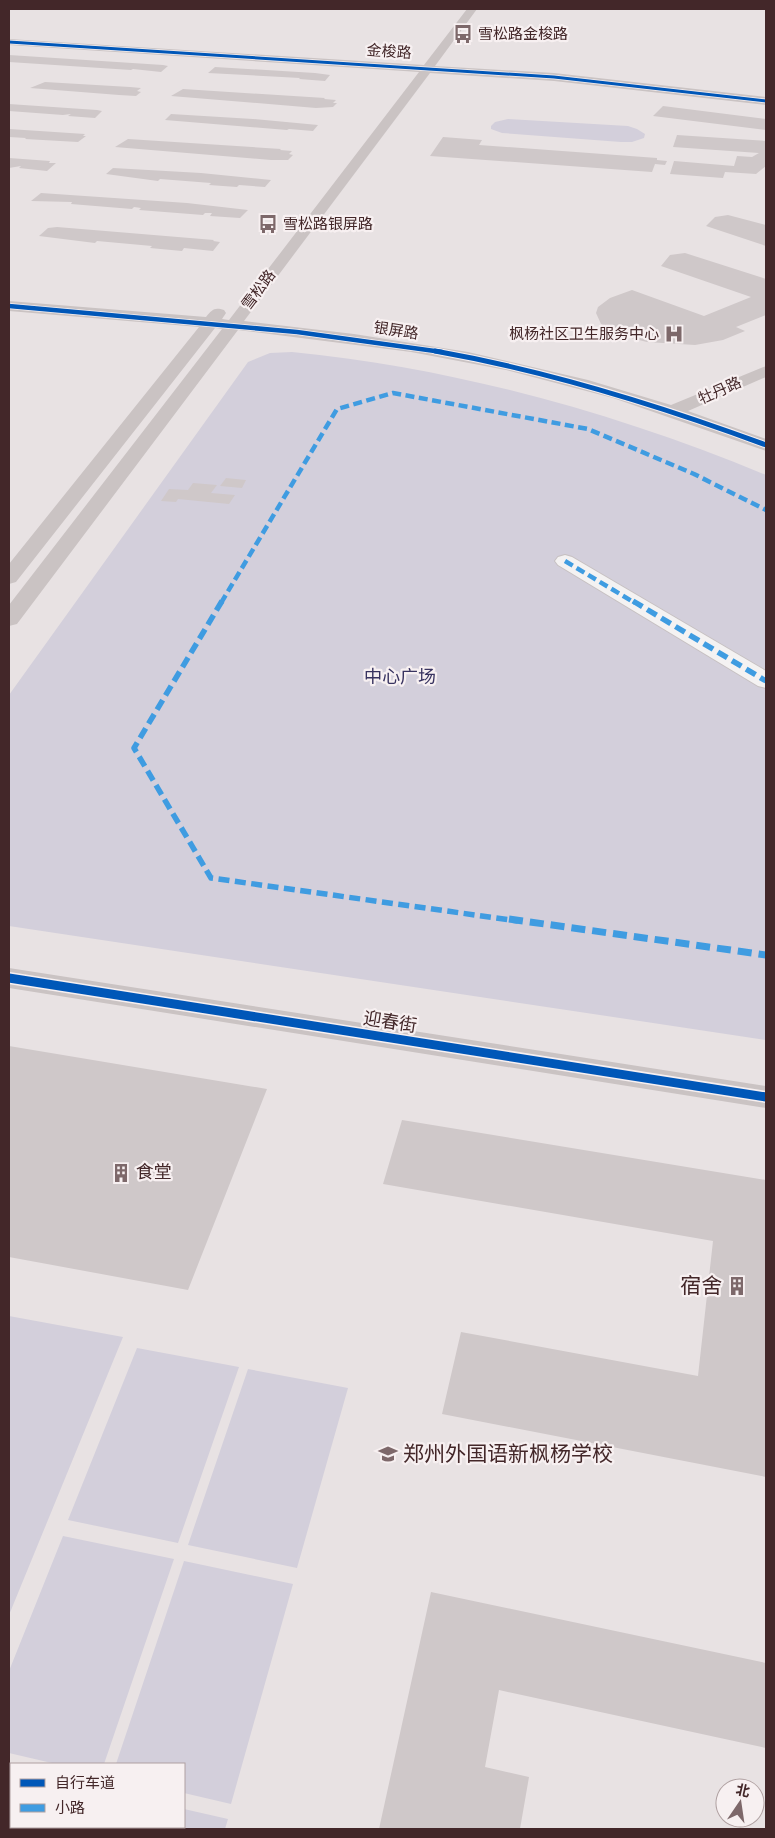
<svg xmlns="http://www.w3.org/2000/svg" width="775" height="1838" font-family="'Alegreya Sans','Noto Sans SC',sans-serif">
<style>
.green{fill:#d3cfdb}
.building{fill:#cfc8c9}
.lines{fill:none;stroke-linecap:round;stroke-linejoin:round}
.street-casing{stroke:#c6c0c1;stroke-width:2}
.street{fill:#f4f2f2;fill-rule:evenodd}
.secondary{fill:#cac3c3;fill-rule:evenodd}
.quiet-far2{stroke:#3f9ce1;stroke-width:4.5;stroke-dasharray:9 4.5;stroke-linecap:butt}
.quiet-far1{stroke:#3f9ce1;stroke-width:5.5;stroke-dasharray:11 5.5;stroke-linecap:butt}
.quiet{stroke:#3f9ce1;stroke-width:7;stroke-dasharray:14 7;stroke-linecap:butt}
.cycleway-far3-casing{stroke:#f7f0f1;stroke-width:4.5}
.cycleway-far2-casing{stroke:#f7f0f1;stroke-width:6}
.cycleway-far1-casing{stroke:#f7f0f1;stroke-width:7}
.cycleway-casing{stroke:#f7f0f1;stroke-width:12}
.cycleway-far3{stroke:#0057b8;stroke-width:3}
.cycleway-far2{stroke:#0057b8;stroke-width:4.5}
.cycleway-far1{stroke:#0057b8;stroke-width:5}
.cycleway{stroke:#0057b8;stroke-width:9}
.labels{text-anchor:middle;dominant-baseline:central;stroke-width:4.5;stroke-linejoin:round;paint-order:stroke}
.far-poi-label{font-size:15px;fill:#432729;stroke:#f7f0f1;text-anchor:start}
.far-street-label{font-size:15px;fill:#432729;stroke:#f7f0f1}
.park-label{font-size:18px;fill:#383360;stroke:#f7f0f1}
.street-label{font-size:18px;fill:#432729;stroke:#f7f0f1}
.poi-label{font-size:18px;fill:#432729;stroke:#f7f0f1;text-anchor:start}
.near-poi-label{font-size:21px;fill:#432729;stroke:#f7f0f1;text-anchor:end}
</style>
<rect width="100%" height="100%" fill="#e8e2e3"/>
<path class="green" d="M 508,119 L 628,126 L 637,129 L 645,134 L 644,138 L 632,142 L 621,142 L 502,133 L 491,129 L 491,126 L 495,122 Z
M 292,352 C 455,368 616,413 766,475 L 766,1040 L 9,926 L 9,695 L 248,362 L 270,353 Z
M 9,1316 L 123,1337 L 9,1615 Z
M 137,1348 L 239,1367 L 178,1543 L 68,1520 Z
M 248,1369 L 348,1388 L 297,1568 L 188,1545 Z
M 63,1536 L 174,1559 L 104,1764 L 56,1764 L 9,1753 L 9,1671 Z
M 184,1561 L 293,1584 L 231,1804 L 184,1793 L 184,1764 L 116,1764 Z
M 9,1768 L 11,1769 L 11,1827 L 83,1827 L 83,1829 L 9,1829 Z
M 184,1809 L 228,1819 L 225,1829 L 95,1829 L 96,1827 L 184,1827 Z"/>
<path class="building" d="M 9,55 L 163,65 L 168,66 L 161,72 L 133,69 L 131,70 L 9,62 Z
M 215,67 L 315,73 L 330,75 L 325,81 L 299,79 L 300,78 L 208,73 Z
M 45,82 L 130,87 L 141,88 L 137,91 L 141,92 L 136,96 L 119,95 L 30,88 Z
M 183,89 L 325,98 L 324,99 L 336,100 L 333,103 L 337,103 L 333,107 L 316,108 L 171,96 Z
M 9,104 L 97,110 L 102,111 L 95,118 L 68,116 L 71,114 L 63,115 L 9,111 Z
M 663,106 L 766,119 L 766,130 L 653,116 Z
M 171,114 L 253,119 L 318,125 L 313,131 L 289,129 L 287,130 L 165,120 Z
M 9,129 L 85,134 L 83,136 L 86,136 L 78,142 L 25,139 L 26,138 L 9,137 Z
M 677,135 L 766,141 L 766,166 L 756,174 L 725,172 L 723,178 L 670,174 L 674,161 L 734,166 L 737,156 L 752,157 L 759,153 L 673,147 Z
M 443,137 L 482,140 L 479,145 L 657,158 L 657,160 L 667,161 L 665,165 L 655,164 L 652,172 L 430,156 Z
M 128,139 L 281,149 L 280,150 L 292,151 L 289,154 L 293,155 L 288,160 L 271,160 L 115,147 Z
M 9,158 L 50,161 L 49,163 L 56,163 L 47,171 L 19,168 L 21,166 L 9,168 Z
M 113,168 L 201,173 L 271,180 L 265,187 L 239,185 L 237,187 L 209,185 L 211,183 L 160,179 L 158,181 L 106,174 Z
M 41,193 L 187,203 L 248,210 L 240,218 L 210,216 L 212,213 L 205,213 L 203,215 L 139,210 L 141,208 L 134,207 L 132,209 L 71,204 L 72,202 L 31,201 Z
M 728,215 L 766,225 L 766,246 L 706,226 L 715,217 Z
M 57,227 L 214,240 L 213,241 L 220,242 L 213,251 L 184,248 L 182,251 L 150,248 L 152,246 L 97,241 L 95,243 L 39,236 L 48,228 Z
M 685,253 L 766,279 L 766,315 L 736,327 L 745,331 L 723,340 L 695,345 L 647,342 L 619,335 L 601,324 L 596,313 L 598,307 L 610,298 L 632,290 L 704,316 L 751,297 L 661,266 L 670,255 Z
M 226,478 L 246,480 L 242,488 L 220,486 Z
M 193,483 L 217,485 L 211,493 L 235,495 L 229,504 L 178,499 L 176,502 L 161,501 L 169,489 L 188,490 Z
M 9,1046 L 267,1089 L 188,1290 L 9,1257 Z
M 402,1120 L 766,1180 L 766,1477 L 442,1414 L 461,1332 L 698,1376 L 713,1241 L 383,1184 Z
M 431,1592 L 766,1663 L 766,1748 L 499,1690 L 485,1767 L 529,1777 L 520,1829 L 379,1829 Z"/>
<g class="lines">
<g class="street-casing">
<path id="street" d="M 565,555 L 572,557 L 766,671 L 766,688 L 758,686 L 558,565 L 555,561 L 558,557 Z"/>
</g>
<use href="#street" class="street"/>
<path class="secondary" d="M 467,9 L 477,9 L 435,66 L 554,73 L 766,97 L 766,105 L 554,81 L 430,73 L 244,321 L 354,334 L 468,352 L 588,380 L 671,405 L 766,366 L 766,377 L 688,411 L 766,439 L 766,451 L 613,398 L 506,370 L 411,352 L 238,330 L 17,624 L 9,626 L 9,605 L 222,329 L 215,328 L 16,582 L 9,584 L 9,564 L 199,327 L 9,311 L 9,301 L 206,317 C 212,310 214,307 224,310 L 226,313 L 222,319 L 229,320 L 419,72 L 9,45 L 9,39 L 424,65 Z
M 9,968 L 766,1086 L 766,1108 L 9,988 Z"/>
<path class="quiet-far2" d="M 565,561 L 635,603
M 221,603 L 337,409 L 393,393 L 588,429 L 694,474 L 766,510"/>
<path class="quiet-far1" d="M 222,601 L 134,748 L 211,878 L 518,921
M 633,601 L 766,681"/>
<path class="quiet" d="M 509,919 L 766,955"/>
<g class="cycleway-far3-casing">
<path id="cycleway-far3" d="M 9,42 L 554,77 L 766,101"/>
</g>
<g class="cycleway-far2-casing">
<path id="cycleway-far2" d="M 9,306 L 297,332 L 442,352"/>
</g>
<g class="cycleway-far1-casing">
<path id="cycleway-far1" d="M 435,351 C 548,371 658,405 766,445"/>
</g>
<g class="cycleway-casing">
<path id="cycleway" d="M 9,978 L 766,1097"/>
</g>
<use href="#cycleway-far3" class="cycleway-far3"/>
<use href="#cycleway-far2" class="cycleway-far2"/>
<use href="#cycleway-far1" class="cycleway-far1"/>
<use href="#cycleway" class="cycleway"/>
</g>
<defs>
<g id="bus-bare" transform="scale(1.5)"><path d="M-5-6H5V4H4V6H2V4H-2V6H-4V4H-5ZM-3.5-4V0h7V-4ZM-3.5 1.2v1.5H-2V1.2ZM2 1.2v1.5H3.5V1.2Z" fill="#7d686a" stroke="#f7f0f1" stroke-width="2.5" paint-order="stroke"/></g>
<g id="hospital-bare" transform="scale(1.5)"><path d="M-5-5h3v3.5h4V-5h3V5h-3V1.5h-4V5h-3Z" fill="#7d686a" stroke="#f7f0f1" stroke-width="2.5" paint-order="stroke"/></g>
<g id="building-bare" transform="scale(1.5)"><path d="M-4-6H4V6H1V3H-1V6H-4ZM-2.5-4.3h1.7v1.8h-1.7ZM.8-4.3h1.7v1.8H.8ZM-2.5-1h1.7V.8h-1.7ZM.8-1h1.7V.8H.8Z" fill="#7d686a" stroke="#f7f0f1" stroke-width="2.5" paint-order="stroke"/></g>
<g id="school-bare" transform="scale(1.5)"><path d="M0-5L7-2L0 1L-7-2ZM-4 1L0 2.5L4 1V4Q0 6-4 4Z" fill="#7d686a" stroke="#f7f0f1" stroke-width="2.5" paint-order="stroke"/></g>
</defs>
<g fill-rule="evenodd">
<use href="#bus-bare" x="463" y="34"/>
<use href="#bus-bare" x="268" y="224"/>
<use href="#hospital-bare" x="674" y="334"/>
<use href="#building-bare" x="121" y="1173"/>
<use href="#building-bare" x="737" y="1286"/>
<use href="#school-bare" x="388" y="1454"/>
</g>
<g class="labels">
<g class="far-poi-label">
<text x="478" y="34">雪松路金梭路</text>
<text x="283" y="224">雪松路银屏路</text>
<text x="659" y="334" text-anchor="end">枫杨社区卫生服务中心</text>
</g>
<g class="far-street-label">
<text transform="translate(389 52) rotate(4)">金梭路</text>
<text transform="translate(259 290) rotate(-53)">雪松路</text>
<text transform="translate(396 331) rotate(9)">银屏路</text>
<text transform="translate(720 391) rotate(-24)">牡丹路</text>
</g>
<g class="park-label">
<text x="400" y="678">中心广场</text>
</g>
<g class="street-label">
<text transform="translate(390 1023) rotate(9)">迎春街</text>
</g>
<g class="poi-label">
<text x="136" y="1173">食堂</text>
</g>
<g class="near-poi-label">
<text x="722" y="1286">宿舍</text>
<text x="403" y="1454" text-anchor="start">郑州外国语新枫杨学校</text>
</g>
</g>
<rect width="775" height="1838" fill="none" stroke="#432729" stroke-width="20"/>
<rect x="10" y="1763" width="175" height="65" fill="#f7f0f1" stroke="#afa0a1"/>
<rect x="20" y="1779" width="25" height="8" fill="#0057b8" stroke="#afa0a1"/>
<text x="55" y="1788" font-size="15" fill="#432729">自行车道</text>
<rect x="20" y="1804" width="25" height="8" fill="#3f9ce1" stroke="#afa0a1"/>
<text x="55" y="1813" font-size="15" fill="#432729">小路</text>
<g transform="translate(740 1803) rotate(13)"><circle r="24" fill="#f7f0f1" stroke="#afa0a1"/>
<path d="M0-4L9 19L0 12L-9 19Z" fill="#7d686a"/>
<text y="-8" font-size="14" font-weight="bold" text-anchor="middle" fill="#432729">北</text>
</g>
</svg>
